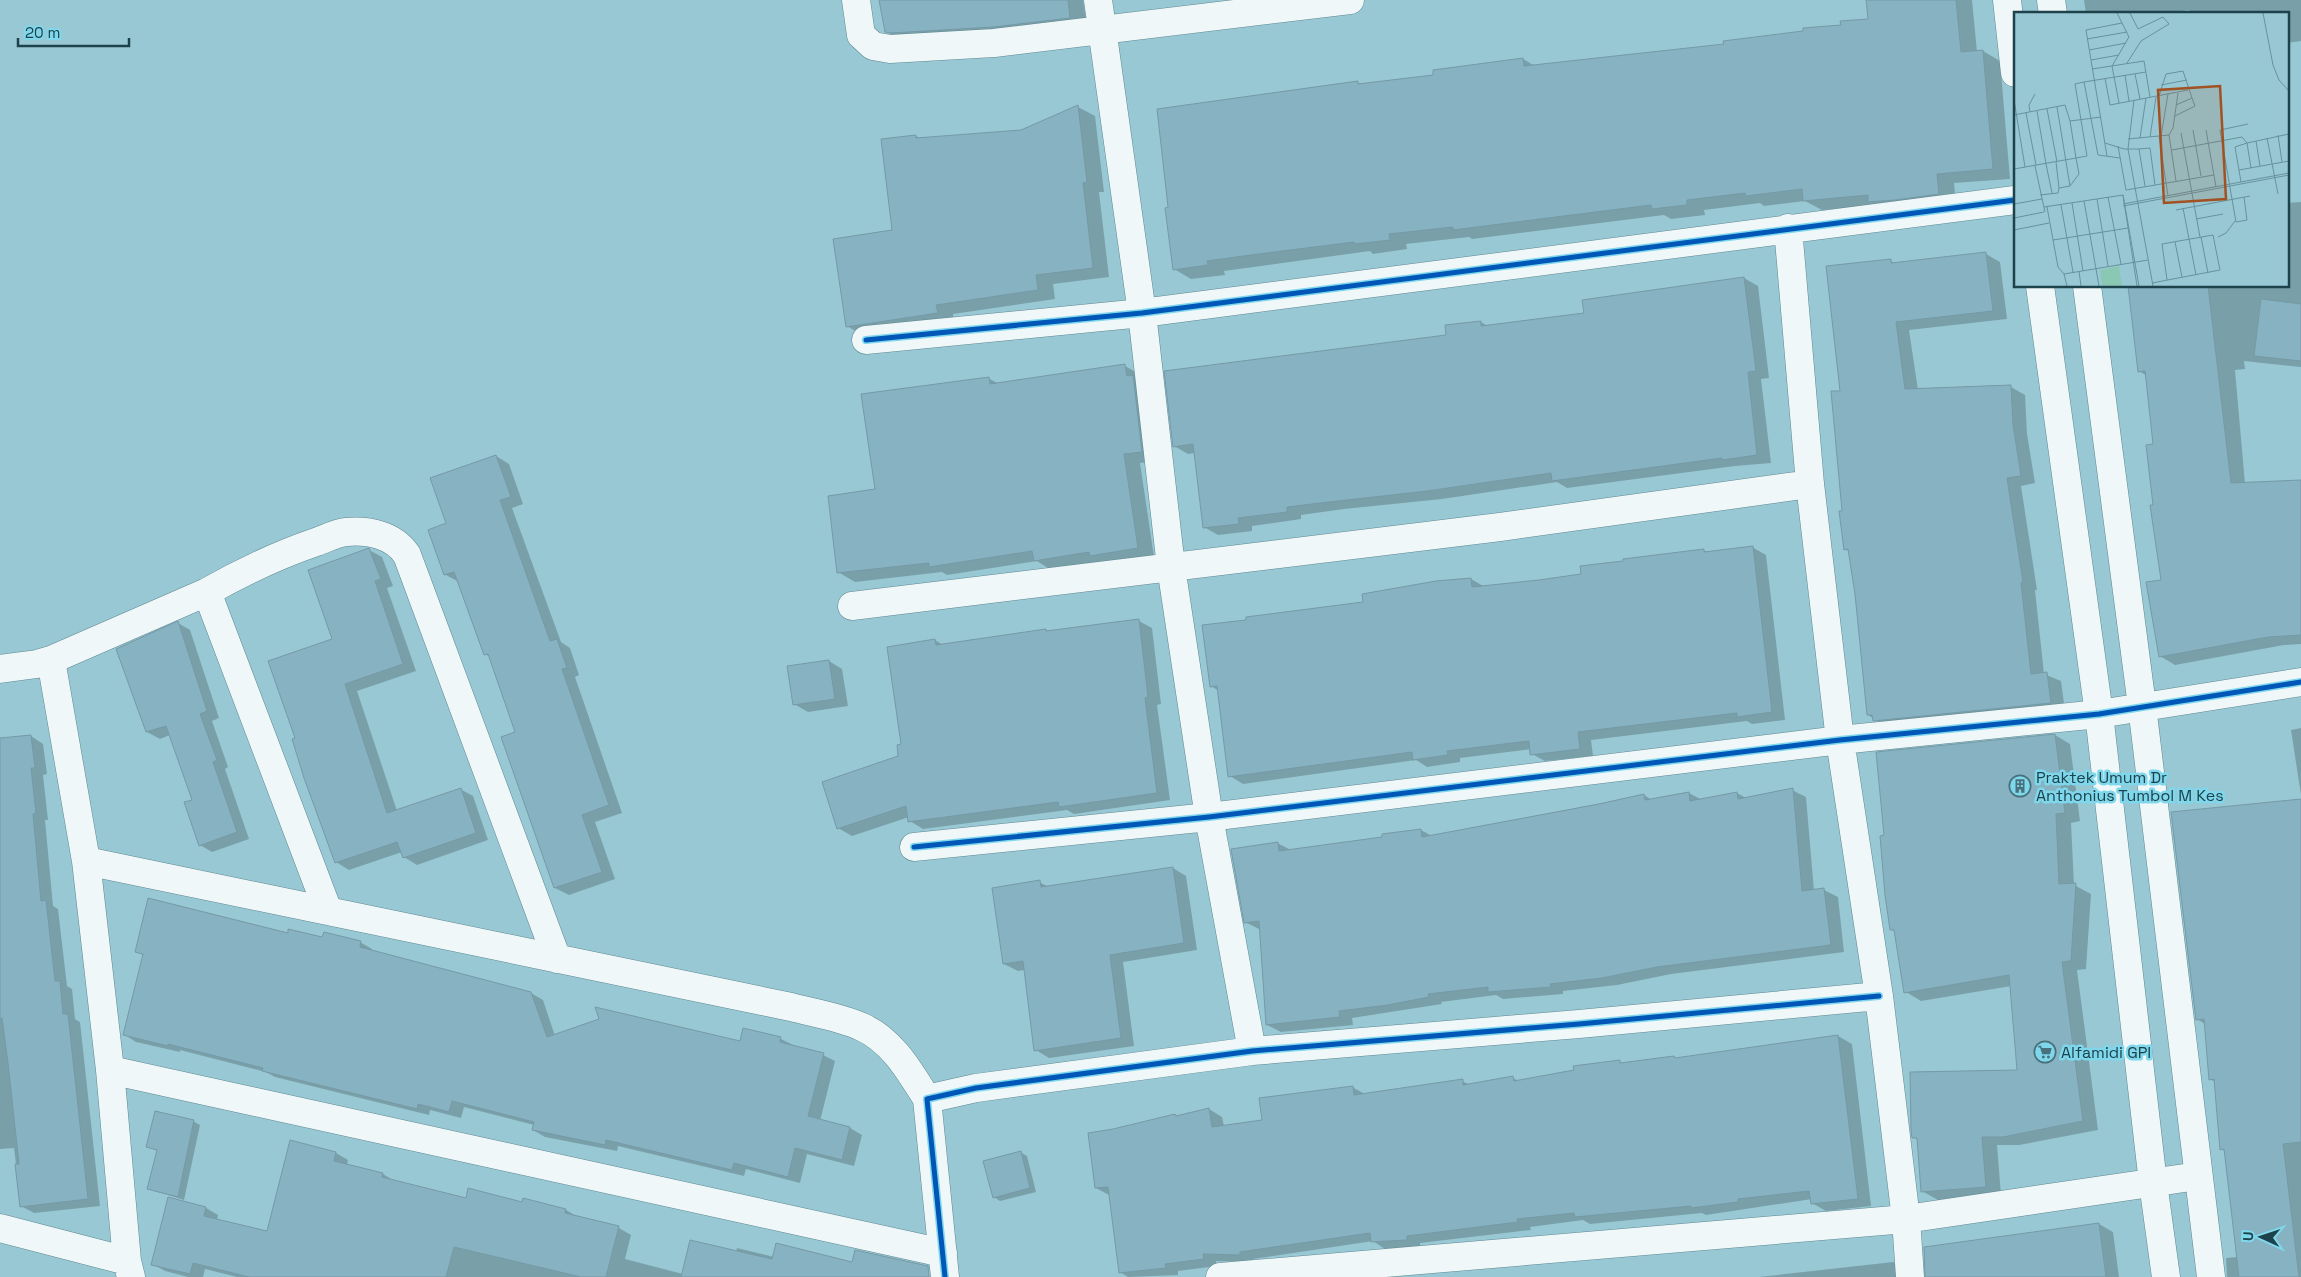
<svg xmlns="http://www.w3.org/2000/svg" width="2301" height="1277" font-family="'Space Grotesk',sans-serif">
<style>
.shadow{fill:#0003}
.building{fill:#87b2c1;stroke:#7699a6}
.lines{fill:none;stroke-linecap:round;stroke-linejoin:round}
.minor-casing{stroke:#5d8891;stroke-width:29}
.minor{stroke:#f0f7f9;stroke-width:28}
.cycleway-casing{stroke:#7fd7ec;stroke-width:8}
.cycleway{stroke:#0057b8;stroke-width:5}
.labels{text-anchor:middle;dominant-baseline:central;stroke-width:5;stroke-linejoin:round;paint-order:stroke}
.poi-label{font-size:16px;fill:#1d424b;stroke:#7fd7ec;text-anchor:start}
.inset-road{fill:none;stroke:#67929d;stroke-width:1}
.view{fill:#a15122;fill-opacity:0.15;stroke:#a15122;stroke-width:2.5}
.inset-edge{fill:none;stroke:#1d424b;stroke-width:2.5}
</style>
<rect width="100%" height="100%" fill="#98c8d4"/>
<path class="shadow" d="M 881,0 L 1083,0 L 1087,27 L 904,41 L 887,32 Z
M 1868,0 L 1972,0 L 1977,52 L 1983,51 L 2000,61 L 2010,179 L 1954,183 L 1956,204 L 1877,205 L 1822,210 L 1805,201 L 1764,206 L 1760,203 L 1704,210 L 1705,215 L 1671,219 L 1664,215 L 1472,239 L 1469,237 L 1406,244 L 1407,249 L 1373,254 L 1370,251 L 1224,271 L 1225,275 L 1191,279 L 1174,269 L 1357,82 L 1362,85 L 1435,76 L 1523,59 L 1535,66 L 1725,45 L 1842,27 L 1870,20 Z
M 2084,0 L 2301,0 L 2301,41 L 2287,43 L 2287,14 L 2189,14 L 2189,10 L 2160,14 L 2086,14 Z
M 1078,107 L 1095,116 L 1104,192 L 1099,192 L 1109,277 L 1053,284 L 1055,299 L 953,314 L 954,323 L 864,336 L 847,326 L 893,231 L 916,136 L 921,139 L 1021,131 Z
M 2301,202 L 2301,367 L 2244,361 L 2245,369 L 2235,370 L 2245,484 L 2301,481 L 2301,644 L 2284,645 L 2175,665 L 2160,656 L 2162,581 L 2155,506 L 2154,445 L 2147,376 L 2139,371 L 2129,286 L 2287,286 L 2287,203 Z
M 1986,254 L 2000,262 L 2007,319 L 1909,330 L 1918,390 L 2011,387 L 2025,395 L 2027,434 L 2035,483 L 2021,486 L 2037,590 L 2035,590 L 2044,674 L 2061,681 L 2065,711 L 1889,728 L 1868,715 L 1856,594 L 1850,552 L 1845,549 L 1842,392 L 1891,261 L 1896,264 Z
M 1744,278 L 1758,286 L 1769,378 L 1761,379 L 1771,463 L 1735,466 L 1567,488 L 1557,482 L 1442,499 L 1344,509 L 1301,515 L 1301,519 L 1252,526 L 1252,531 L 1218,535 L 1204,527 L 1196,453 L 1188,454 L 1174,446 L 1481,322 L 1489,327 L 1585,315 L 1584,301 Z
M 1125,366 L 1141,375 L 1158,461 L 1140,463 L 1154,557 L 1051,570 L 1037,561 L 947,575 L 942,572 L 855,582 L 838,572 L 876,490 L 988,378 L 999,384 Z
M 496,456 L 509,464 L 523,504 L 512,508 L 561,642 L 570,648 L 579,675 L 575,677 L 622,813 L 595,822 L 615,879 L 569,895 L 555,888 L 503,738 L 517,733 L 490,657 L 485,654 L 459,582 L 446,575 L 430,531 L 448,524 Z
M 1752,547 L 1766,555 L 1785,720 L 1752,724 L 1747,721 L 1591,740 L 1593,756 L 1545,761 L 1532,754 L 1531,749 L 1460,758 L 1460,762 L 1427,767 L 1416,760 L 1243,784 L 1230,776 L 1219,691 L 1211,686 L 1364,603 L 1471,579 L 1485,587 L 1582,575 L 1703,550 L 1709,553 Z
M 369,550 L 382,557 L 393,586 L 387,588 L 416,671 L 357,691 L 397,811 L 460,789 L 473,796 L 488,840 L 417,865 L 404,857 L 402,852 L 349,870 L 336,862 L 297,739 Z
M 1139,621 L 1152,628 L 1161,704 L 1157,705 L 1170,800 L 1074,814 L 1067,810 L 923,829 L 910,821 L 909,817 L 852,836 L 838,828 L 900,756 L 935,640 L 943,645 L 1046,630 L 1049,632 Z
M 178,623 L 190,630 L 219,718 L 212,721 L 228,767 L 225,769 L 249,839 L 212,852 L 200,845 L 193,801 L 170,735 L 160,739 L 147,732 L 118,649 Z
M 829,661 L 842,669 L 848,706 L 808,712 L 794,704 Z
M 2301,728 L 2301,795 L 2291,730 Z
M 2055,735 L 2070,744 L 2080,821 L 2071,823 L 2074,885 L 2091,894 L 2086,969 L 2077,970 L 2098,1130 L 2019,1145 L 1997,1145 L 2001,1195 L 1938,1200 L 1922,1191 L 1919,1140 L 1913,1137 L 2018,1072 L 2011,986 L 1921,1001 L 1906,992 L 1896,932 L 1892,930 Z
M 31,736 L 43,744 L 47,774 L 43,775 L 48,820 L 45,820 L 53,906 L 58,909 L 67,986 L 72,989 L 75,1019 L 80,1022 L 100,1206 L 34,1213 L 21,1206 L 14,1148 L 0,1149 L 0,740 Z
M 1792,790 L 1806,797 L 1814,891 L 1824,890 L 1838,897 L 1844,952 L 1671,974 L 1617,985 L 1563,991 L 1563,994 L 1503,999 L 1496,995 L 1441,1002 L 1442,1004 L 1352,1018 L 1353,1025 L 1281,1032 L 1267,1025 L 1261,930 L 1245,922 L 1277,843 L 1291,850 L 1384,838 L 1383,835 L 1421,830 L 1432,836 L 1644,795 L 1652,800 L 1689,793 L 1702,800 L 1737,793 L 1746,798 Z
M 2301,801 L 2301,1277 L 2227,1277 L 2226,1258 L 2238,1257 L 2225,1151 L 2221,1149 L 2215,1082 L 2210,1079 L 2205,1024 L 2197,1019 Z
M 1173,868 L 1186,876 L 1197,950 L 1123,962 L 1134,1046 L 1049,1058 L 1036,1050 L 1025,970 L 1018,971 L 1004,964 L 1039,882 L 1049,887 Z
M 288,934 L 360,942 L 372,949 L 372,952 L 531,993 L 543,1000 L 555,1036 L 740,1042 L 744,1029 L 781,1039 L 793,1045 L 823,1055 L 835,1061 L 820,1121 L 850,1128 L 862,1135 L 854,1166 L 807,1154 L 800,1183 L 746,1169 L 744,1176 L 618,1146 L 617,1151 L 545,1137 L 533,1130 L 534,1125 L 464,1107 L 461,1118 L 430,1110 L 429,1115 L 275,1077 L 266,1072 L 180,1050 L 180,1052 L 136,1042 L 125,1035 L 144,956 L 136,951 Z
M 1838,1036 L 1852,1044 L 1871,1206 L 1826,1211 L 1812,1203 L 1812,1199 L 1706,1215 L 1702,1213 L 1590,1224 L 1583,1220 L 1530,1227 L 1531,1230 L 1420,1243 L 1420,1247 L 1385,1249 L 1373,1241 L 1253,1259 L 1253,1262 L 1216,1261 L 1217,1266 L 1178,1271 L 1178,1275 L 1128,1277 L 1120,1272 L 1109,1195 L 1096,1188 L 1114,1130 L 1175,1115 L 1179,1117 L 1209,1109 L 1222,1117 L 1224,1126 L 1263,1121 L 1352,1087 L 1365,1094 L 1462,1081 L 1470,1085 L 1513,1078 L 1519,1081 L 1619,1061 L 1623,1064 L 1674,1057 L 1677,1059 Z
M 193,1121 L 200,1125 L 184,1200 L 149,1189 L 158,1151 L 147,1146 Z
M 1020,1152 L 1027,1156 L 1036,1192 L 1000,1201 L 994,1197 Z
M 336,1153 L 348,1160 L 347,1165 L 383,1174 L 396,1182 L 467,1200 L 523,1203 L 566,1210 L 578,1217 L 619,1228 L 631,1235 L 625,1259 L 683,1274 L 736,1252 L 737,1248 L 774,1257 L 905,1277 L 237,1277 L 205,1269 L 203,1277 L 188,1277 L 165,1271 L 153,1264 L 169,1199 L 206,1208 L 218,1215 L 217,1221 L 268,1233 Z
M 2099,1224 L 2113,1232 L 2119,1277 L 1925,1277 Z
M 1893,1262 L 1907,1271 L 1908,1277 L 1759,1277 Z"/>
<path class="building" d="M 879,0 L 1068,0 L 1070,18 L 993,27 L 891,33 L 885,32 Z
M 1866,0 L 1956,0 L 1961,52 L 1983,50 L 1993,169 L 1937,174 L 1939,194 L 1895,200 L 1868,202 L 1868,195 L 1803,201 L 1802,189 L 1746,196 L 1745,193 L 1687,200 L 1687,205 L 1652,209 L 1651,205 L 1453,230 L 1453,227 L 1389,234 L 1390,240 L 1355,244 L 1354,242 L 1251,255 L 1207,261 L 1208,265 L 1173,270 L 1165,208 L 1168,207 L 1157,109 L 1358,81 L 1358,84 L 1433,75 L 1433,70 L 1523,58 L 1524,66 L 1724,44 L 1723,41 L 1803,31 L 1803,28 L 1841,25 L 1840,21 L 1868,19 Z
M 1078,105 L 1087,182 L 1083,183 L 1093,268 L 1036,275 L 1038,290 L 936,305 L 938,313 L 846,327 L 833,239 L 892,230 L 881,139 L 916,135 L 916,138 L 1021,130 Z
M 1986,252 L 1993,311 L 1896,322 L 1905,389 L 2011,385 L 2013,425 L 2021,476 L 2007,478 L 2023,582 L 2021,583 L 2031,674 L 2047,672 L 2051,703 L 1873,721 L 1872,715 L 1867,715 L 1855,594 L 1848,549 L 1844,550 L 1839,511 L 1842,511 L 1831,391 L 1840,391 L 1826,266 L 1891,259 L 1891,263 Z
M 1744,277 L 1756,371 L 1748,372 L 1757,455 L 1722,460 L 1722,458 L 1552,481 L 1551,473 L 1427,491 L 1329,502 L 1287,507 L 1287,512 L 1238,518 L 1239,524 L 1203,528 L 1193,444 L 1173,447 L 1164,371 L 1446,335 L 1445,325 L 1481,321 L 1481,326 L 1584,313 L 1582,300 Z
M 2128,286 L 2208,286 L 2231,483 L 2301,480 L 2301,635 L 2268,637 L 2159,657 L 2146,582 L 2161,580 L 2150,505 L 2153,505 L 2146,445 L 2153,444 L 2145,371 L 2138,372 Z
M 2261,299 L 2301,304 L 2301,361 L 2254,356 Z
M 1125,364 L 1127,376 L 1133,375 L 1142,452 L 1124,454 L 1138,548 L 1090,556 L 1089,552 L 1034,561 L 1032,551 L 929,567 L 929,563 L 837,573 L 828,496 L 875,489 L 861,394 L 989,377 L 990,384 Z
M 496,455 L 511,497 L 500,500 L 550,641 L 557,639 L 567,668 L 562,669 L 609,805 L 582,815 L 602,872 L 554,888 L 501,737 L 515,732 L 488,654 L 484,655 L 454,572 L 444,575 L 428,530 L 446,523 L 430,478 Z
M 1753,546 L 1772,712 L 1737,717 L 1737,713 L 1578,732 L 1580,749 L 1530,755 L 1529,741 L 1447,751 L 1448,755 L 1413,760 L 1412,752 L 1228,777 L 1217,686 L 1210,687 L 1202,625 L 1246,620 L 1246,617 L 1363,602 L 1362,594 L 1436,581 L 1471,578 L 1472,587 L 1539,580 L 1581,574 L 1580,566 L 1623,561 L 1623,559 L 1704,549 L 1704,552 Z
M 369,548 L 381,579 L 375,581 L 403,664 L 345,684 L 387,813 L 461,788 L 476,833 L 403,858 L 397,842 L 335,863 L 304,778 L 292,739 L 295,738 L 268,661 L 332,639 L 308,570 Z
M 1139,619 L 1148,697 L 1145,698 L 1157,793 L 1059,807 L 1058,802 L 908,822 L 906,806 L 837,829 L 822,782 L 898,756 L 897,745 L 901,744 L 887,647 L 935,639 L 936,645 L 1046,629 L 1046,631 Z
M 178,621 L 207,711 L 200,714 L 217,760 L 213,762 L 237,832 L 199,846 L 184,802 L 192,800 L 166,726 L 146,732 L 116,649 Z
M 829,660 L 835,699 L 793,705 L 787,666 Z
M 2055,734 L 2065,813 L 2056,814 L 2059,884 L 2076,883 L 2071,961 L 2062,962 L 2083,1121 L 2003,1137 L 1982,1137 L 1986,1187 L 1921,1192 L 1917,1138 L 1912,1138 L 1911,1130 L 1910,1072 L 2017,1070 L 2009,975 L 1904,993 L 1894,930 L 1890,930 L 1885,895 L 1880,836 L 1884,835 L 1876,752 Z
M 31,735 L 35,768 L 31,768 L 36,813 L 33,814 L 41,901 L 46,900 L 55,981 L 60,981 L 63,1014 L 68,1014 L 88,1199 L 20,1207 L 15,1164 L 19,1164 L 8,1063 L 2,1018 L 0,1018 L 0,738 Z
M 1793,788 L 1802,891 L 1824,888 L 1831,945 L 1657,967 L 1602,978 L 1550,984 L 1551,987 L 1488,992 L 1488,987 L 1428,994 L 1429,997 L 1388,1005 L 1339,1011 L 1340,1017 L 1266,1025 L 1259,921 L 1244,923 L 1231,849 L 1278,842 L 1279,851 L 1382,837 L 1382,834 L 1421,829 L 1422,837 L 1599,804 L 1644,794 L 1645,800 L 1689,792 L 1690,801 L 1737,792 L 1738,799 Z
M 2301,799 L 2301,1142 L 2283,1144 L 2299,1277 L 2239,1277 L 2224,1149 L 2220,1150 L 2214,1079 L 2209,1080 L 2204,1019 L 2196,1020 L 2171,812 Z
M 1173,867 L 1184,943 L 1110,955 L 1121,1038 L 1034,1051 L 1023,961 L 1003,964 L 992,888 L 1040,880 L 1041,887 Z
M 148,898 L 288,933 L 288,929 L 322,937 L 324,932 L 361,941 L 360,947 L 531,992 L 547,1037 L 599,1019 L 595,1007 L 740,1041 L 743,1028 L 781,1037 L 780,1042 L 824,1053 L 808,1116 L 850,1127 L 842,1160 L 795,1148 L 788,1177 L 734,1163 L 732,1170 L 606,1140 L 605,1145 L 532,1130 L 534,1122 L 452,1101 L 449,1112 L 418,1104 L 417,1109 L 262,1071 L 263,1068 L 168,1044 L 168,1046 L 123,1035 L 143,954 L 135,952 Z
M 1838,1035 L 1858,1199 L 1811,1204 L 1809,1191 L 1738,1199 L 1738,1202 L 1691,1208 L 1691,1206 L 1575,1217 L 1574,1213 L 1517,1219 L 1518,1222 L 1407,1236 L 1407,1240 L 1371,1242 L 1370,1233 L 1240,1252 L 1240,1255 L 1203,1254 L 1204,1259 L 1165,1264 L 1166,1268 L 1119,1273 L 1108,1187 L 1095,1188 L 1088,1133 L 1113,1129 L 1175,1114 L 1176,1116 L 1209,1108 L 1212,1127 L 1262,1120 L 1259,1098 L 1353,1086 L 1354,1095 L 1463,1079 L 1463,1085 L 1513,1076 L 1514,1081 L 1574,1070 L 1573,1066 L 1620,1060 L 1620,1063 L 1674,1056 L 1675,1058 Z
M 155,1111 L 194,1120 L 178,1197 L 147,1189 L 157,1150 L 146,1147 Z
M 290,1140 L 336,1152 L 334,1161 L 383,1173 L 382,1177 L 466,1198 L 468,1188 L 522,1202 L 523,1198 L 566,1209 L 565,1213 L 619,1226 L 606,1277 L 581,1277 L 454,1247 L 446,1277 L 249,1277 L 193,1263 L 190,1274 L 151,1265 L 168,1197 L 206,1207 L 204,1216 L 267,1231 Z
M 1021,1151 L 1030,1188 L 993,1198 L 983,1161 Z
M 2099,1223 L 2106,1277 L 1925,1277 L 1924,1247 Z
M 690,1240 L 772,1259 L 776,1243 L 852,1262 L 855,1250 L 928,1266 L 929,1277 L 681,1277 Z"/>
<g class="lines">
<g class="minor-casing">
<path id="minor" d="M 856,0 L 861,35 L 873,46 L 890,49 L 994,43 L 1350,0
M 1098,0 L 1142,313 L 1171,567 L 1209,817 L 1252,1051
M 2007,0 L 2015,73
M 2051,0 L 2053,14
M 1788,228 L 1810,484 L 1840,740 L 1879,996 L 1906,1219 L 1910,1277
M 2040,286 L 2099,714 L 2153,1183 L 2166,1277
M 2087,286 L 2142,706 L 2211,1277
M 866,340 L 1142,313 L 2015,200
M 852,606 L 1500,527 L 1810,484
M 51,660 L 86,861 L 110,1070 L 127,1261 L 131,1277
M 0,669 L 37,664 L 51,660 L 207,592
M 914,847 L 1209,817 L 1840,740 L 2099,714 L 2301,682
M 86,861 L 791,1007 C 814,1013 841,1017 862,1027 C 893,1041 910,1072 927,1099
M 328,911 L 207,592 C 242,572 278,555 316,542 C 325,539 336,533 346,532 C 369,530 394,535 407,555 L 557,959
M 110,1070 L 943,1253
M 0,1228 L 127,1261
M 945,1277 L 927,1099 L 976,1088 L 1252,1051 L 1579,1024 L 1879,996
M 1220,1277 L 1906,1219 L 2198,1176"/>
</g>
<use href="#minor" class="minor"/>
<g class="cycleway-casing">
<path id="cycleway" d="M 866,340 L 1142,313 L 2015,200
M 914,847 L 1209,817 L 1840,740 L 2099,714 L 2301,682
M 945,1277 L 927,1099 L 976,1088 L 1252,1051 L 1579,1024 L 1879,996"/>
</g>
<use href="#cycleway" class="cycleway"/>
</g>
<defs>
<g id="building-ring" transform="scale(1.125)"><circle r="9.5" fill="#7fd7ec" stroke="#48717b" stroke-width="1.5"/><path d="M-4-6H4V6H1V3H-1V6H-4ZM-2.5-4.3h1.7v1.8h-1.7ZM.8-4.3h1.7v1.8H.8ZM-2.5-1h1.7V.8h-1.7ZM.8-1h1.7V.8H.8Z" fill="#48717b"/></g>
<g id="supermarket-ring" transform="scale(1.125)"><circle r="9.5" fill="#7fd7ec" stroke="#48717b" stroke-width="1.5"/><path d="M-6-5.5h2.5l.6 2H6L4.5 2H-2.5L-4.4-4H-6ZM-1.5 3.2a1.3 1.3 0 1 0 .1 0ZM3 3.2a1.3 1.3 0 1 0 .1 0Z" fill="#48717b"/></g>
</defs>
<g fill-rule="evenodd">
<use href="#building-ring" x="2020" y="786"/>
<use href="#supermarket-ring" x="2045" y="1052"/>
</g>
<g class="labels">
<g class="poi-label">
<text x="2036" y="777">Praktek Umum Dr<tspan x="2036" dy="18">Anthonius Tumbol M Kes</tspan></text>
<text x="2061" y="1052">Alfamidi GPI</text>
</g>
</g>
<g transform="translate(2014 12)">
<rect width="275" height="275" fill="#98c8d4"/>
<path d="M 105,254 L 108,274 L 88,274 L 86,258 Z" fill="#8bc8b4"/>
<path class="inset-road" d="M 103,1 L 115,25 L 98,54 L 105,91M 249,1 L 259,53 L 265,68 L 275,79M 73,27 L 113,20M 75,38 L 112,31M 77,48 L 105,43M 113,51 L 127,29 L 155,12 L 149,5 L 124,17 L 116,1M 78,57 L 130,49 L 136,85M 121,62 L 126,87M 111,63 L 115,89M 91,66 L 96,93 L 174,78M 70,70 L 132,60M 147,73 L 173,68M 145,84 L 152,62 L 169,59 L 178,86M 0,88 L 11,155M 120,88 L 114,137 L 139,274M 43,95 L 56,174 L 65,162 L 62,146 L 73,144 L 61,72 L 70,70 L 84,143 L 106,146M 33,97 L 43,150M 23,99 L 32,152M 16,100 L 15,93 L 21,82M 12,101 L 22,153M 0,103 L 51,93 L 56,109 L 87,105M 161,104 L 181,94 L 178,86 L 162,93M 179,118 L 187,164M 192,118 L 202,175M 167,121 L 186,225M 155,123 L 159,116 L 164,81M 264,123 L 268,150M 145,124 L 154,184M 147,124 L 154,82M 136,125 L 142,85M 126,126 L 132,86M 253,126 L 264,182M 114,127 L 155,123 L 162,169M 242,129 L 246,154M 91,131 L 110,137 L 125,137M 104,134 L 112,178 L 200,163M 158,138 L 228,125 L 233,131 L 221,135 L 227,170M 93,144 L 72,18 L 108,11M 42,150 L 45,176 L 56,174M 32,152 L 38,181M 21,154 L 31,200M 237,156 L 233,131 L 275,122M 0,157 L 62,146 L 56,109M 225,158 L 275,149M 131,174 L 125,137 L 136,136 L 141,173M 26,183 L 44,181 L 45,176M 109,183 L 125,274M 109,183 L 123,274M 94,185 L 107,252M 230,185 L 233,208 L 222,210 L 206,118 L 234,112M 83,187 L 94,254M 70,189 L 85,274M 58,191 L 69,259M 0,192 L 28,187M 109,192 L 275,161M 47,193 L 59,260M 109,194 L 275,163M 30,195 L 109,183M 33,195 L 44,255 L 50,262 L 53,274M 169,196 L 182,263M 162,198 L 236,184M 0,206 L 30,200M 182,207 L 209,202M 0,218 L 35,211M 187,225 L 194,261M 204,225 L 212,221 L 221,209M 39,228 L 114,216M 161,230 L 168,265M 65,259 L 67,274M 50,262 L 134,248M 138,271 L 206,258 L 199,223 L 148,232 L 153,268"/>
<path class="view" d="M 206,74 L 212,187 L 150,191 L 144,78 Z"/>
<rect width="275" height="275" class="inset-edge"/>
</g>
<g transform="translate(2261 1237) rotate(273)" stroke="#7fd7ec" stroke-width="4" paint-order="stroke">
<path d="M0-4L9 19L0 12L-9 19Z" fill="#1d424b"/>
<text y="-8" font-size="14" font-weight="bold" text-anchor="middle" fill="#1d424b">U</text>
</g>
<path d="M18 38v8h111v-8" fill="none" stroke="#1d424b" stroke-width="2.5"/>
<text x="25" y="38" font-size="15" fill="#1d424b" stroke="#7fd7ec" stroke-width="4" paint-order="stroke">20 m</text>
</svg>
